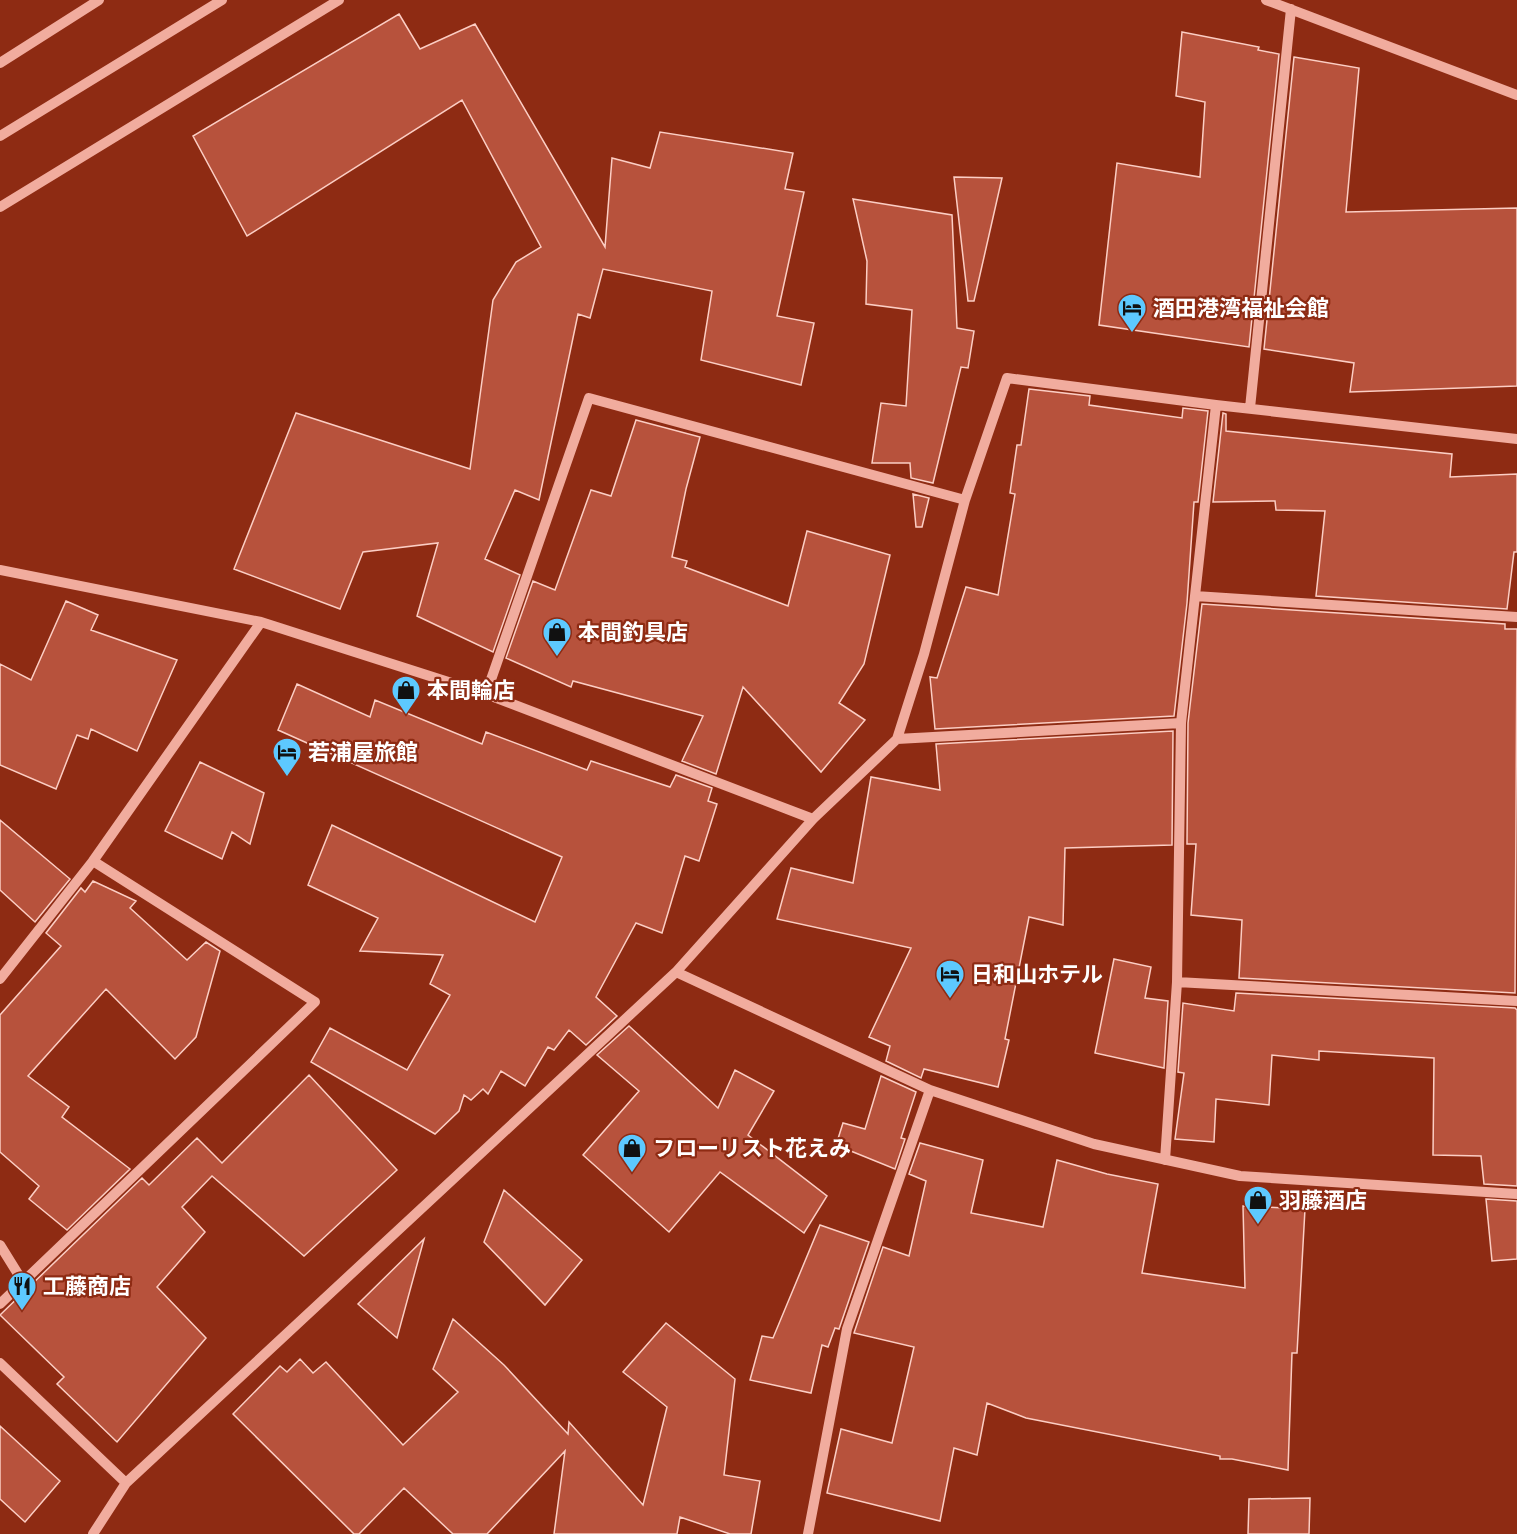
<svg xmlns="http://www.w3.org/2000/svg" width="1517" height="1534" font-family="Jost,'Noto Sans JP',sans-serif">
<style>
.building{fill:#b7523c;stroke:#fccec4;stroke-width:1.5}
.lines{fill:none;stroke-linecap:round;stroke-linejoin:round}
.minor{stroke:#f1ac9e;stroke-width:10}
.labels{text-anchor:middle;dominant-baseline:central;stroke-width:4.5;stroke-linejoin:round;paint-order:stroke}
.poi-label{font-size:22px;font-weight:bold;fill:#fff;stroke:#8e2b13;text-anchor:start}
</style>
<rect width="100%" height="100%" fill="#8e2b13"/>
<path class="building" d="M 399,14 L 420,49 L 475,24 L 605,247 L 612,158 L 650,168 L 660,132 L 793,153 L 785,189 L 804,192 L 777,316 L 814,323 L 801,385 L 701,360 L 712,291 L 603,269 L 590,318 L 578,314 L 539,500 L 515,490 L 485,559 L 520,575 L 493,652 L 417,616 L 438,543 L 363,552 L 340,609 L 234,569 L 296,413 L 470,469 L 493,300 L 516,262 L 541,247 L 462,100 L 247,236 L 193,136 Z
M 1182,32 L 1259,47 L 1258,50 L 1279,54 L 1249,347 L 1099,325 L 1117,163 L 1200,177 L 1205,102 L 1176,96 Z
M 1294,57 L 1359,68 L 1346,212 L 1517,208 L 1517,386 L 1350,392 L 1354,363 L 1264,349 Z
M 954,177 L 1002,178 L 974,301 L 968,301 Z
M 853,199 L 952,215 L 957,328 L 974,331 L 968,368 L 961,367 L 933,483 L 911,478 L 910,463 L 872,463 L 881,403 L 906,406 L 912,310 L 866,304 L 867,261 Z
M 1029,389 L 1090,396 L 1089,405 L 1182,418 L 1183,408 L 1208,411 L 1198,502 L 1194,502 L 1187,603 L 1174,716 L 935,729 L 930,677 L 937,678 L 966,587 L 998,595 L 1015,494 L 1010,493 L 1017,445 L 1021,445 Z
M 1223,413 L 1226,414 L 1226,431 L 1452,454 L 1450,477 L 1517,474 L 1517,552 L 1514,552 L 1507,609 L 1316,596 L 1325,511 L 1276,510 L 1275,501 L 1213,502 Z
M 636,420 L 700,437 L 686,489 L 672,557 L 687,561 L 685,567 L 788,606 L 807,531 L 890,555 L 864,664 L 839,703 L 865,720 L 821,772 L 743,687 L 716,774 L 682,761 L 703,716 L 573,681 L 571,687 L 506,658 L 533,581 L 555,590 L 591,490 L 611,496 Z
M 913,494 L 929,498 L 922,527 L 916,527 Z
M 66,601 L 98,615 L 91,630 L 177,660 L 137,751 L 91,729 L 88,739 L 77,735 L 56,789 L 0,765 L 0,664 L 31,680 Z
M 1202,604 L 1505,624 L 1505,629 L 1517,629 L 1515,993 L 1239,978 L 1242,920 L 1191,915 L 1196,844 L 1187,844 L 1188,723 Z
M 297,684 L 370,717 L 375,700 L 482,744 L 486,732 L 587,770 L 591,761 L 670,787 L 676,775 L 712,788 L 708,801 L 717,804 L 699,861 L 685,856 L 662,933 L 636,923 L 596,997 L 617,1016 L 586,1045 L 569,1030 L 554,1050 L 548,1047 L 525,1086 L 501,1071 L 488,1094 L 483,1089 L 471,1100 L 464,1095 L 459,1111 L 435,1134 L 311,1062 L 330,1028 L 407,1070 L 450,995 L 430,984 L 443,955 L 360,951 L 378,918 L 308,885 L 332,825 L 535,922 L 562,857 L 278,730 Z
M 1173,731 L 1172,845 L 1065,848 L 1063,925 L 1029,917 L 1005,1039 L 1009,1040 L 998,1087 L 924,1069 L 921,1078 L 886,1061 L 890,1046 L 869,1037 L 911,948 L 777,919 L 791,868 L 853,883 L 871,777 L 940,790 L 936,744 Z
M 200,762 L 264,793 L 250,844 L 232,832 L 222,859 L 165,831 Z
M 0,820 L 70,879 L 35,922 L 0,890 Z
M 93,881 L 136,901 L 130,908 L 187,960 L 206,942 L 220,951 L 196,1037 L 175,1059 L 106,989 L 28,1076 L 69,1107 L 62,1117 L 130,1169 L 67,1230 L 29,1199 L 39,1186 L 0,1152 L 0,1015 L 61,946 L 46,933 L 81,888 L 85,892 Z
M 1114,959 L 1151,967 L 1145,998 L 1168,1001 L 1164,1068 L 1095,1053 Z
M 1236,993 L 1515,1008 L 1517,1010 L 1517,1186 L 1484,1184 L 1481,1156 L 1433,1155 L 1434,1058 L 1319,1051 L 1319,1060 L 1272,1055 L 1269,1105 L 1216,1099 L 1214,1142 L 1175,1139 L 1184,1073 L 1178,1072 L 1183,1003 L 1234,1011 Z
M 629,1026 L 718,1108 L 735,1070 L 774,1091 L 748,1135 L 827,1196 L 804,1233 L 720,1172 L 669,1232 L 583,1155 L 639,1091 L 597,1055 Z
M 309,1075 L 397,1170 L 304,1256 L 212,1176 L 182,1207 L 205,1232 L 157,1287 L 206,1338 L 117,1442 L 57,1384 L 64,1377 L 0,1315 L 142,1178 L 149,1185 L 197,1138 L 222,1163 Z
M 881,1076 L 916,1092 L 901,1138 L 905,1139 L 895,1169 L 836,1145 L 843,1123 L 865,1129 Z
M 920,1143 L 983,1160 L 971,1213 L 1043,1227 L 1057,1160 L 1107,1174 L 1158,1184 L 1142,1273 L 1245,1288 L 1243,1206 L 1305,1209 L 1297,1353 L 1292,1353 L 1288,1470 L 1232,1459 L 1220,1459 L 1220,1456 L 1026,1418 L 987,1403 L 977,1455 L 954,1448 L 940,1521 L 827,1493 L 841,1429 L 892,1443 L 914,1347 L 854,1333 L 883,1247 L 909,1256 L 926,1181 L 909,1174 Z
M 504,1190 L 582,1260 L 545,1305 L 484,1242 Z
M 1486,1199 L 1517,1201 L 1517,1259 L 1492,1261 Z
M 820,1225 L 869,1242 L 839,1329 L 835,1328 L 828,1347 L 822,1345 L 811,1393 L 750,1380 L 762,1336 L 773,1338 Z
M 424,1239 L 397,1338 L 358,1304 Z
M 453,1319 L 504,1365 L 568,1434 L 569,1422 L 643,1505 L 667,1407 L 623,1372 L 666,1323 L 735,1379 L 724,1475 L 760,1481 L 751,1534 L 730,1534 L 680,1517 L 677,1534 L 554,1534 L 565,1451 L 487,1534 L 453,1534 L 404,1488 L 359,1534 L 354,1534 L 233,1414 L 280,1366 L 287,1372 L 300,1359 L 313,1373 L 326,1362 L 403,1445 L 458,1392 L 433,1369 Z
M 0,1426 L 60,1481 L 25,1522 L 0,1499 Z
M 1310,1498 L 1309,1534 L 1248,1534 L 1249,1499 Z"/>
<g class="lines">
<path class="minor" d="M 1266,0 L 1517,95
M 0,63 L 99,0
M 0,136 L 222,0
M 0,207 L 339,0
M 1250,408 L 1291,9
M 0,570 L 261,622 L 486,694 L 813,819
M 1195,596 L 1517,617
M 486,694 L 589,398 L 965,500
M 897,739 L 1181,723
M 676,972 L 930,1090 L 1094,1144 L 1240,1176 L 1517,1194
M 0,979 L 93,861
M 1177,982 L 1517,1001
M 1165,1160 L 1177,982 L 1181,723 L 1216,405
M 0,1245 L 23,1282
M 0,1304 L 315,1002 L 93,861 L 261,622
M 0,1363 L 126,1483
M 93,1534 L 126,1483 L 676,972 L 813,819 L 897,739 L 924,654 L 965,500 L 1007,378 L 1216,405 L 1517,439
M 808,1534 L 847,1329 L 930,1090"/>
</g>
<defs>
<g id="hotel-pin" transform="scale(1.5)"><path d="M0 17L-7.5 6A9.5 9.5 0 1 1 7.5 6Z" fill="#5dc9ff" stroke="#8e2b13"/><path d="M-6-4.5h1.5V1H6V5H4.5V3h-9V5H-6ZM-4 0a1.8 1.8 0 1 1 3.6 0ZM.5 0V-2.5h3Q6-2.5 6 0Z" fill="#111"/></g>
<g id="shop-pin" transform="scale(1.5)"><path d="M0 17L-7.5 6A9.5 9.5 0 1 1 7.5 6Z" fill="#5dc9ff" stroke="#8e2b13"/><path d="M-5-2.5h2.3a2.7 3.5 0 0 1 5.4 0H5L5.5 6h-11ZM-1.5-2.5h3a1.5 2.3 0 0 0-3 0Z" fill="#111"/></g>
<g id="restaurant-pin" transform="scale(1.5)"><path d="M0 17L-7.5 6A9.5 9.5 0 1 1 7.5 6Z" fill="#5dc9ff" stroke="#8e2b13"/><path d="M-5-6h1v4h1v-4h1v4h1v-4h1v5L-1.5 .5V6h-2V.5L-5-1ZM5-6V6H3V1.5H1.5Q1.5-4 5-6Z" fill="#111"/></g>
</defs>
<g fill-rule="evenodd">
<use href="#hotel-pin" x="1132" y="308"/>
<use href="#shop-pin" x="557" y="632"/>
<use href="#shop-pin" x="406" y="690"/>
<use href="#hotel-pin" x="287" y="752"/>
<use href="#hotel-pin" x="950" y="974"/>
<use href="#shop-pin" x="632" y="1148"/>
<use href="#shop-pin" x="1258" y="1200"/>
<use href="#restaurant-pin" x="22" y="1286"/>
</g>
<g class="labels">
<g class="poi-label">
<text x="1153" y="308">酒田港湾福祉会館</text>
<text x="578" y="632">本間釣具店</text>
<text x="427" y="690">本間輪店</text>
<text x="308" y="752">若浦屋旅館</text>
<text x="971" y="974">日和山ホテル</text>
<text x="653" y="1148">フローリスト花えみ</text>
<text x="1279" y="1200">羽藤酒店</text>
<text x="43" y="1286">工藤商店</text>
</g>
</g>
</svg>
